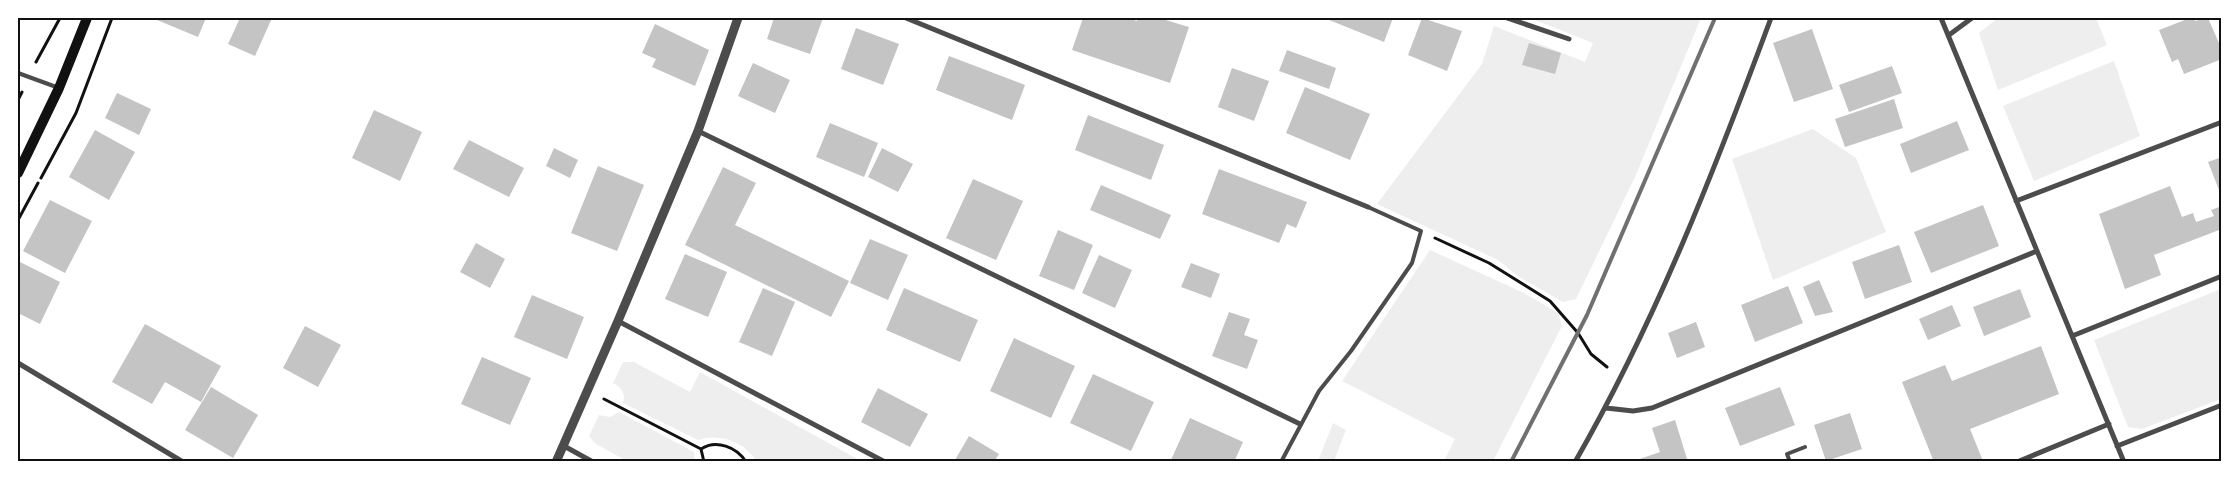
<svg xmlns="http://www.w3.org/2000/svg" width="2239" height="479" font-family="'Fira Sans Condensed',sans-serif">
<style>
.green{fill:#eee}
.building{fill:#c4c4c4}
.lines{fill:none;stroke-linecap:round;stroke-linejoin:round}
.path{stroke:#111;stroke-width:3}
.service{stroke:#4c4c4c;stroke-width:4}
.minor{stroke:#4c4c4c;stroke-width:5}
.tertiary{stroke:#4c4c4c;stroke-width:9}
.secondary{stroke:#111;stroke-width:10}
.rail{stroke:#707070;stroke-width:4}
.neatline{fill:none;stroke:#111;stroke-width:2}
</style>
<rect width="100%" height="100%" fill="#fff"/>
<path class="green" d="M 1530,18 L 1701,18 L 1635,177 L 1576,299 L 1563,302 L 1519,277 L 1498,260 L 1377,204 L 1482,64 L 1494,26 L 1585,62 L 1593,43 Z
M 1998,18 L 2096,18 L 2107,45 L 1998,90 L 1979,33 Z
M 2114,61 L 2140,136 L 2034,181 L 2003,106 Z
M 1813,129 L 1856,158 L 1886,232 L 1773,280 L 1732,159 Z
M 1430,250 L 1524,293 L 1558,313 L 1562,326 L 1493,461 L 1444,461 L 1455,439 L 1342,381 Z
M 2221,289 L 2221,399 L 2142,429 L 2128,427 L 2094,340 Z
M 623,362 L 634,362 L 690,392 L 700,372 L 861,461 L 756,461 C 744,441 719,433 698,440 L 623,403 C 626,393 622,388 613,383 Z
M 619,412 L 694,452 L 695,461 L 627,461 L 596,444 L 589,436 L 599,415 L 610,417 Z
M 1333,423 L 1346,430 L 1334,461 L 1318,461 Z"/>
<path class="building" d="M 158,18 L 206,18 L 198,37 L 157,20 Z
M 240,18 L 272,18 L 255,56 L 228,44 Z
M 774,18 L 823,18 L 810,54 L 767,39 Z
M 1083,18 L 1126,18 L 1137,21 L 1138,18 L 1159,18 L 1189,27 L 1170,83 L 1072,50 Z
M 1324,18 L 1393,18 L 1384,42 Z
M 1422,18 L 1462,31 L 1447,71 L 1408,55 Z
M 2190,18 L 2194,18 L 2195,21 L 2208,18 L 2222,50 L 2222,59 L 2184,74 L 2178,59 L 2172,62 L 2159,30 Z
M 655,24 L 709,50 L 695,86 L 652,67 L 656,59 L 642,53 Z
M 856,28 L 899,44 L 883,85 L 841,69 Z
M 1812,29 L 1833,89 L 1794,102 L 1773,43 Z
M 1529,43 L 1561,53 L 1555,74 L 1522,65 Z
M 1287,50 L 1336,68 L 1329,89 L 1279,71 Z
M 949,56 L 1025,85 L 1012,120 L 936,90 Z
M 753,63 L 790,80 L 775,113 L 738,96 Z
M 1892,66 L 1902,93 L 1849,112 L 1839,85 Z
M 1232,68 L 1269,81 L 1254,121 L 1218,107 Z
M 1305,87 L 1370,114 L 1350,160 L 1286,133 Z
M 117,93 L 151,109 L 139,135 L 105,118 Z
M 1894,99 L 1903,128 L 1845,147 L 1835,119 Z
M 374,110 L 422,132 L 400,181 L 352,158 Z
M 1088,115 L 1164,145 L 1151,180 L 1075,150 Z
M 1957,121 L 1969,150 L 1911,173 L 1900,144 Z
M 830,123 L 878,143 L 864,177 L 816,157 Z
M 95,130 L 135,152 L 109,200 L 69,177 Z
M 469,140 L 524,168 L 509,197 L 453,169 Z
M 554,148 L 578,160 L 570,178 L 546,166 Z
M 882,148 L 913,164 L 898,192 L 868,177 Z
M 2222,157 L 2222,195 L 2221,195 L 2208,162 Z
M 598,166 L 644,185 L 617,251 L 571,233 Z
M 723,167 L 756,183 L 735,225 L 849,281 L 831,317 L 685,245 Z
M 1219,169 L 1307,202 L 1296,228 L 1287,224 L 1279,243 L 1202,214 Z
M 973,179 L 1023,201 L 996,260 L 946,238 Z
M 1101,185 L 1171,215 L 1160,239 L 1090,210 Z
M 2170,186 L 2182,217 L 2193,213 L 2196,222 L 2214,216 L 2211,210 L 2222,206 L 2222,236 L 2219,230 L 2154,255 L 2161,275 L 2125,289 L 2099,214 Z
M 50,200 L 92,221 L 65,273 L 23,251 Z
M 1983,205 L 1999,246 L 1931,273 L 1914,232 Z
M 1058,230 L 1093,245 L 1074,290 L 1039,276 Z
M 870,239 L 908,255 L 888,300 L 850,283 Z
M 476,243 L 505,259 L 490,288 L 460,272 Z
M 1899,245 L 1912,282 L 1865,299 L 1852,262 Z
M 685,254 L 727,272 L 708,317 L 665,299 Z
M 1099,255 L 1132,270 L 1115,308 L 1082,293 Z
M 20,262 L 60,282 L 40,324 L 18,313 L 18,267 Z
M 1191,263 L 1220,274 L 1211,298 L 1181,287 Z
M 1819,280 L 1833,312 L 1815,316 L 1803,287 Z
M 1788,286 L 1803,323 L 1755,342 L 1741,305 Z
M 763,288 L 795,302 L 772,356 L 739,342 Z
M 904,288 L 978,320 L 960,362 L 886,330 Z
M 2020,289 L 2031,317 L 1984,336 L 1973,307 Z
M 532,295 L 584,317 L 567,359 L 514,337 Z
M 1952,305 L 1961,326 L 1928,340 L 1919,319 Z
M 1229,312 L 1250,319 L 1244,335 L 1258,340 L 1247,369 L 1212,356 Z
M 1696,322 L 1705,347 L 1677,358 L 1668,333 Z
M 145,324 L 221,366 L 201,402 L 165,382 L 152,404 L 112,382 Z
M 305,326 L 341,345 L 318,387 L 283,368 Z
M 1014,338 L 1075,366 L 1051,418 L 990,391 Z
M 2041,346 L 2059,394 L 1970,429 L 1983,461 L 1934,462 L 1902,382 L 1945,365 L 1952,381 Z
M 482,357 L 531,378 L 510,425 L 461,404 Z
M 1093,374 L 1154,402 L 1131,451 L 1070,423 Z
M 211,387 L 258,415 L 233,458 L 185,430 Z
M 1780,387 L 1795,425 L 1740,446 L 1725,408 Z
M 878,388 L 928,414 L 910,447 L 861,422 Z
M 1850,413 L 1862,449 L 1826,461 L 1814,425 Z
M 1190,418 L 1243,442 L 1234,462 L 1170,462 Z
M 1675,420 L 1688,462 L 1631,462 L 1660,452 L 1652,428 Z
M 969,436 L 999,454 L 994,462 L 955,460 Z"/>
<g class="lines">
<path class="path" d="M 36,62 L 60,18
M 18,100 L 22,92
M 41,178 L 76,113 L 112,18
M 18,220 L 38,183
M 1435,238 L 1489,263 L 1550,301 L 1578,333 L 1591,354 L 1607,367
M 604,399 L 701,449
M 701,449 C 716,439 737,447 746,462
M 701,449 L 704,462"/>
<path class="service" d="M 18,73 L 59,88
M 1281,462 L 1319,391 L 1351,351 L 1412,263 L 1421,231 L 1368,207
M 1790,462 L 1787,454 L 1805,447"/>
<path class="minor" d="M 906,18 L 1368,207
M 1507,18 L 1569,39
M 1941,18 L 2124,462
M 1949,35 L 1972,18
M 698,131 L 1300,424
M 2016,201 L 2222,122
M 618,321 L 885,462
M 2072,336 L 2222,276
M 18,363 L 183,462
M 1606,408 L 1633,411 L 1652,408 L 2037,251
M 564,446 L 593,462
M 2117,446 L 2222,405
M 1575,462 C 1656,321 1715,169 1771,18
M 2017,462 L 2109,424"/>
<path class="tertiary" d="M 556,462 L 618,321 L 698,131 L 738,18"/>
<path class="secondary" d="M 18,173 L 59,88 L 87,18"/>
<path class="rail" d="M 1511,462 L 1587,315 L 1715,18"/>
</g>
<rect width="2239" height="479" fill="none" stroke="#ffffff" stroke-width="38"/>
<rect x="19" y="19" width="2201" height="441" class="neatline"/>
</svg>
